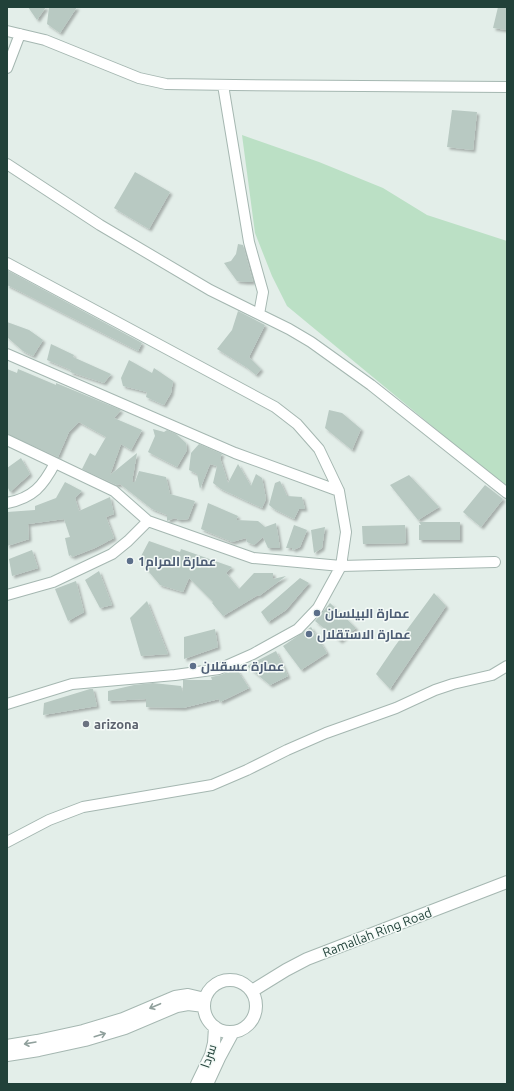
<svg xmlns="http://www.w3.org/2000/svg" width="514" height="1091" font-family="Ubuntu,Cairo,sans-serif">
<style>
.green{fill:#bbe0c5}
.building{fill:#b8c9c2;filter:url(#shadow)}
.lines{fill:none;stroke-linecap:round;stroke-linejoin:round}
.minor-casing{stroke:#a5b7b1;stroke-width:12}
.tertiary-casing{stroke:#a5b7b1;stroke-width:14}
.minor{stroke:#fff;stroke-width:10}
.tertiary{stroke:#fff;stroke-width:12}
.oneway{stroke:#90a09c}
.service-dot{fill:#5c6f8a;stroke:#f4faf7;stroke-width:1.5}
.worship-dot{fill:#6b7280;stroke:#f4faf7;stroke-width:1.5}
.labels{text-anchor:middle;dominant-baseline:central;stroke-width:3;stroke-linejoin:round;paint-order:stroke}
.service-label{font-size:13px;font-weight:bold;fill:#4e5e75;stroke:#f4faf7;text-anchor:start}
.worship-label{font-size:13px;font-weight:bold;fill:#5b616d;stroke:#f4faf7;text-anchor:start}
.street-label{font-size:13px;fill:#214139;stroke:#f4faf7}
</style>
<defs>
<filter id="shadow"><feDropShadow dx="2.5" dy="2.5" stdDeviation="1" flood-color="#0004"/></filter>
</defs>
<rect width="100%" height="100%" fill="#e3eee9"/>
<path class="green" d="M 242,135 L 319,162 L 383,188 L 427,215 L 507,241 L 507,488 L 287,306 L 272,276 L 255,233 Z"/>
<path class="building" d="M 28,7 L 46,7 L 37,20 Z
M 49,7 L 77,7 L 60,33 L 47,24 Z
M 498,7 L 507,7 L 507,30 L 493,28 Z
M 452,110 L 477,112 L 473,150 L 447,147 Z
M 135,172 L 170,192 L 149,229 L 114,208 Z
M 238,244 L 243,245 L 253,282 L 245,282 L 237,281 L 224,263 L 231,261 L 236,254 Z
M 7,270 L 142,343 L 138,351 L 7,285 Z
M 238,311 L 265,325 L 249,357 L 261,369 L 256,375 L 246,367 L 217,349 L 232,330 Z
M 7,322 L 29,330 L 43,340 L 33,356 L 23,351 L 7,337 Z
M 51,344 L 74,355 L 73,357 L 111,374 L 104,383 L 70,372 L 71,370 L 47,360 Z
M 129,360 L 152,373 L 154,368 L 173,381 L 171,393 L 164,405 L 146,397 L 147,392 L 123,386 L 121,378 Z
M 7,369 L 17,373 L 18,369 L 56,385 L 56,383 L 121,410 L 114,418 L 142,430 L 131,450 L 121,444 L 110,475 L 137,453 L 132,482 L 135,482 L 139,471 L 166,477 L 170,494 L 195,501 L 188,519 L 179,520 L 175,518 L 167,521 L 167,515 L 152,509 L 120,484 L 117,485 L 82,469 L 90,453 L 95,456 L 106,437 L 79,422 L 69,432 L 58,457 L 7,434 Z
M 329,410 L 342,413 L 361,429 L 352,450 L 325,428 Z
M 153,429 L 164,432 L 167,430 L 176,434 L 186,443 L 187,450 L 177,467 L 148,452 L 155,436 Z
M 199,444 L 222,454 L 220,458 L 228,483 L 238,464 L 251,486 L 256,474 L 262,478 L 266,499 L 262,508 L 221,489 L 213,483 L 217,466 L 210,464 L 200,489 L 197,474 L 189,470 L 191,453 Z
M 21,458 L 30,474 L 10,492 L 7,486 L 7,468 Z
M 409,475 L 439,507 L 418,520 L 390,485 Z
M 280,481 L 287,496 L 302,497 L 305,509 L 299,509 L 294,519 L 274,509 L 269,505 L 275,483 Z
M 65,482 L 82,491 L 75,498 L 79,511 L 110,497 L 114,514 L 106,517 L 114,538 L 95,548 L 72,557 L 71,555 L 69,556 L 65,538 L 70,537 L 64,519 L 28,524 L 29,539 L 7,546 L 7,512 L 35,510 L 35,506 L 56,498 Z
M 485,485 L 503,499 L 481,527 L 463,512 Z
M 208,503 L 238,516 L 236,520 L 258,521 L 265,527 L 276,523 L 280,548 L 268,548 L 263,537 L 254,545 L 247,542 L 246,538 L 232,542 L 201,529 Z
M 419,522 L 460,522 L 460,540 L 419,540 L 419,525 L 421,525 Z
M 294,525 L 307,530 L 300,547 L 293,550 L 292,548 L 286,548 Z
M 405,525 L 406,543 L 363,544 L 362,526 Z
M 325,527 L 322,548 L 314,553 L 311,530 Z
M 149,541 L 180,552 L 181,549 L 232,567 L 226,573 L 239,589 L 254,573 L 273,573 L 273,579 L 286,576 L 259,596 L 258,595 L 223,616 L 212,603 L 213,602 L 189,578 L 183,592 L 160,585 L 139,560 Z
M 32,550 L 38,568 L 12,576 L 9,559 Z
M 99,571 L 112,605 L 100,608 L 85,580 Z
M 300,578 L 309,583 L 286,610 L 268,622 L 261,612 Z
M 76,581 L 84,612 L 68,621 L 55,589 Z
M 434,593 L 446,606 L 390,689 L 376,674 L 395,646 Z
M 147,601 L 168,654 L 141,656 L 130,618 Z
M 330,603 L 356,628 L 340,641 L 315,621 Z
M 311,627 L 327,653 L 301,670 L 283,646 Z
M 215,629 L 218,647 L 184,659 L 184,637 Z
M 276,651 L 288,676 L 270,685 L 247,666 Z
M 236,668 L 249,688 L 220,702 L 219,699 L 183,708 L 146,707 L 146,699 L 108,701 L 108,691 L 134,685 L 153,683 L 181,686 L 183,692 L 183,680 L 212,680 L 211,677 L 221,675 Z
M 90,689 L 93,689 L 97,706 L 43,715 L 44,703 Z"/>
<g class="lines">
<g class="minor-casing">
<path id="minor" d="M 7,31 L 45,40 L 139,78 L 166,84 L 234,85 L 507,87
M 7,68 L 20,34
M 223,85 L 249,242 L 263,292 L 259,314
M 7,164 L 100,225 L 210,290 L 289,329 L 311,342 L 371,385 L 507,493
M 7,263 L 275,407 L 297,424 L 319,449 L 339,491
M 7,354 L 235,453 L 339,491 L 346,532 L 341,566 L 318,608 L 298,629 L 253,654 L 219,669 L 175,675 L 72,684 L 7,704
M 7,440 L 114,491 L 148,521 L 253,558 L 341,566 L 495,562
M 7,503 C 33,498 43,486 55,463
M 7,595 L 53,582 L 112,554 L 128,541 L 148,521
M 7,842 L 49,820 L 83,807 L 212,785 L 247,770 L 287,750 L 326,733 L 396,708 L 435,690 L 453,684 L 492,675 L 507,666"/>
</g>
<g class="tertiary-casing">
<path id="tertiary" d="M204 1006a26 26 0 1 1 52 0a26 26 0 1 1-52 0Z
M 252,991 L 286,970 L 307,959 L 507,882
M 7,1046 L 37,1041 L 83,1031 L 123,1019 L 175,997 L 188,995 L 205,999
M 7,1055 L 39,1050 L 85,1040 L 125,1028 L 177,1006 L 188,1004 L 204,1006
M 197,1084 L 211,1055 L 214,1043 L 215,1027
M 207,1084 L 219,1058 L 233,1032"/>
</g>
<use href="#minor" class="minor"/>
<use href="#tertiary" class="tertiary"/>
</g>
<defs><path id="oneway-shaft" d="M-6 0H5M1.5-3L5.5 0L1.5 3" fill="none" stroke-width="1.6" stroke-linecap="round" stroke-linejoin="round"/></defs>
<g class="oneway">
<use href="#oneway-shaft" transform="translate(155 1006) rotate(157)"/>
<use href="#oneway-shaft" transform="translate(100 1035) rotate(-17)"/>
<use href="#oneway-shaft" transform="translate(30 1043) rotate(170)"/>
</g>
<g class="service-dot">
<circle cx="130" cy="561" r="4"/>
<circle cx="317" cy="613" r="4"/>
<circle cx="309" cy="634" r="4"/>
<circle cx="193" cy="666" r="4"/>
</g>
<circle class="worship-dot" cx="86" cy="724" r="4"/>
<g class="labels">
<g class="service-label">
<text x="138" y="561">عمارة المرام1</text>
<text x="325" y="613">عمارة البيلسان</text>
<text x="317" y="634">عمارة الاستقلال</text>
<text x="201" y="666">عمارة عسقلان</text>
</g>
<g class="worship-label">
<text x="94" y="724">arizona</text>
</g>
<g class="street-label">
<text transform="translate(377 932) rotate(-21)">Ramallah Ring Road</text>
<text transform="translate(208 1056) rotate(-71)">سردا</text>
</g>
</g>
<rect width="514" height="1091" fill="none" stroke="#214139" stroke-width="16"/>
</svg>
